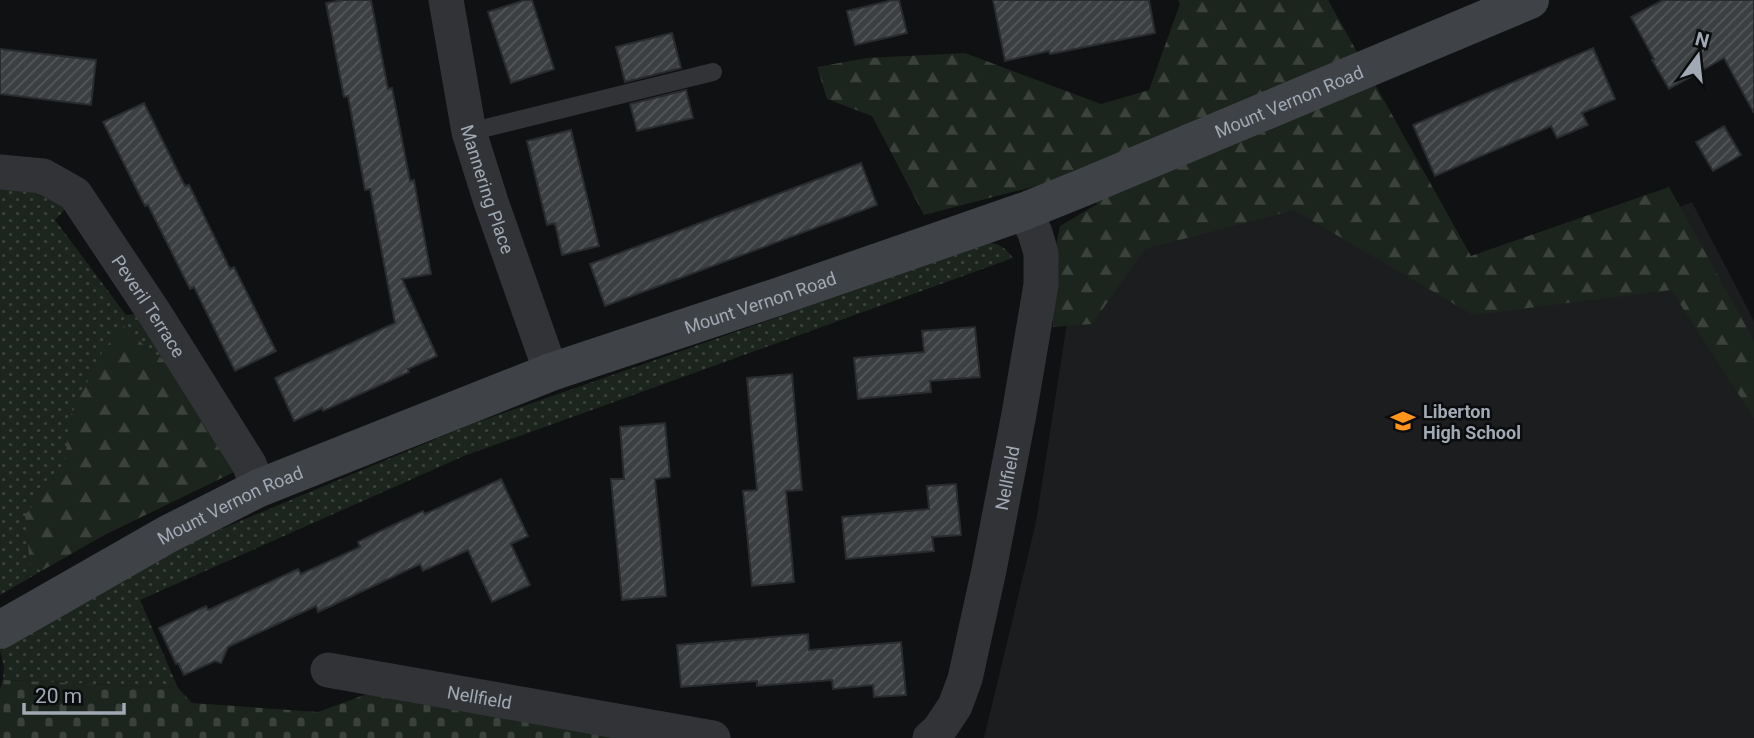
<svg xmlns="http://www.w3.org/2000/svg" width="1754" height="738" font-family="Roboto,sans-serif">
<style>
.built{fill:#1c1d1f}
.grass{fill:url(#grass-dots)}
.forest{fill:url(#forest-firs)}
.cemetery{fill:url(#cemetery-stones)}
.building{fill:url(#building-hatch);stroke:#2a2b2e;stroke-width:2}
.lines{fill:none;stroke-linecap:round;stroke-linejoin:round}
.lane{stroke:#313337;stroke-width:18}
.street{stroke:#313337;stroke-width:35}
.secondary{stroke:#3f4247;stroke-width:38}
.labels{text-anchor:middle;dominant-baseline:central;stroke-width:5;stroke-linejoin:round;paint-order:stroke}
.street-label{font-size:18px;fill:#a0a9b4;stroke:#0b0c0d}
.poi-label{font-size:18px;font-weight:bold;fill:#a0a9b4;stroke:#0b0c0d;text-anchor:start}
</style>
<defs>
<pattern id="grass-dots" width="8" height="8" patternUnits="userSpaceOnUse" patternTransform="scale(1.75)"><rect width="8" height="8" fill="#1c251d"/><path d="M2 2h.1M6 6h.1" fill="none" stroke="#3a423b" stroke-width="1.8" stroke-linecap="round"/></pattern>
<pattern id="forest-firs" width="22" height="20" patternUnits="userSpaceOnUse" patternTransform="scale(1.75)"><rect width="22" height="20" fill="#1c251d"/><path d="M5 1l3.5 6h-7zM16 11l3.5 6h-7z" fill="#3a423b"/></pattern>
<pattern id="cemetery-stones" width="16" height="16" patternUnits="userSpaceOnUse" patternTransform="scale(1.75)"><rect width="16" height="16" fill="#1c251d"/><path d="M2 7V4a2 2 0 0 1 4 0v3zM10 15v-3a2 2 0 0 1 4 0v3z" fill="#3a423b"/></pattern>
<pattern id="building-hatch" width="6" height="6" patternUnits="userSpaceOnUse" patternTransform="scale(1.75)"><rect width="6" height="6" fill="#3c3f42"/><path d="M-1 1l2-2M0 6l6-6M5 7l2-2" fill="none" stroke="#55585b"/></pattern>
</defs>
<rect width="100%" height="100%" fill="#101112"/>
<path class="built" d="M 1397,134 L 1480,286 L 1692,202 L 1754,321 L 1754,738 L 984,738 L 1036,522 L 1079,246 Z"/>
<path class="grass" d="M 0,184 L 46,195 L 65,209 L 55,220 L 126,315 L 138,314 L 236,471 L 102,536 L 0,595 Z
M 990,243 C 1001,244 1006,249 1013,258 L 464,456 L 140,600 L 178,688 L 3,680 L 4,667 L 0,650 L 171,553 L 207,535 L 472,424 Z"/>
<path class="forest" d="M 1178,0 L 1328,0 L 1471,256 L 1669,187 L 1754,341 L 1754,418 L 1671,290 L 1473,315 L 1294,210 L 1145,249 L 1092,324 L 1053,327 L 1053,260 L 1060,226 L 1097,204 L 1082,174 L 924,215 L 872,116 L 827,99 L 817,67 L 867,58 L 965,53 L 1101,104 L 1149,90 L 1180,4 Z
M 124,326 C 138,339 150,354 168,361 L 236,471 L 102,536 L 41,571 L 30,564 L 25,515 L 65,464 L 69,419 L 103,350 Z"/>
<path class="cemetery" d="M 3,680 L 178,688 L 192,703 L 318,712 L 367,694 L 619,738 L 0,738 L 0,689 Z"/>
<path class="building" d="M 342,0 L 371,0 L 388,89 L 392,88 L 410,181 L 414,180 L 431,274 L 402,279 L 437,356 L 408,369 L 409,372 L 323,411 L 322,408 L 294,421 L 275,378 L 395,323 L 370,189 L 365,190 L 348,96 L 344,97 L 326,3 Z
M 525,0 L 532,0 L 554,69 L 511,83 L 488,12 Z
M 893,0 L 899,0 L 907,33 L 855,45 L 847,11 Z
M 993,0 L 1149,0 L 1155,33 L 1050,54 L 1049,51 L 1005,61 Z
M 1663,0 L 1754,0 L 1754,113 L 1724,58 L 1669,89 L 1652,60 L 1654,59 L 1631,17 Z
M 672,33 L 681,68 L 625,82 L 616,47 Z
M 1593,48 L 1615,99 L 1582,113 L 1588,125 L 1557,138 L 1551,126 L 1435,176 L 1413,125 Z
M 0,49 L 96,60 L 91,105 L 0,94 Z
M 686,90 L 693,118 L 637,131 L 630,104 Z
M 144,103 L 185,186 L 189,185 L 230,269 L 234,267 L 276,351 L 235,371 L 194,287 L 190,289 L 148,205 L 145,206 L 103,122 Z
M 1724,126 L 1741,155 L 1713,171 L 1696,142 Z
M 571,130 L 599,246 L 562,255 L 555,223 L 547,225 L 527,141 Z
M 861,163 L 877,205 L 605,306 L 590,264 Z
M 975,327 L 980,377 L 930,381 L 931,392 L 858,399 L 854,358 L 924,352 L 922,331 Z
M 792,374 L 802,490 L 786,491 L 794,582 L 752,586 L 743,491 L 757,490 L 747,378 Z
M 665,423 L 670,477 L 655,479 L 666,596 L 622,600 L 611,479 L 624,479 L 620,427 Z
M 501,479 L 528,536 L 511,544 L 530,585 L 492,602 L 468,550 L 423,571 L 420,564 L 318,612 L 316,606 L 228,647 L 221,663 L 215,661 L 184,675 L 178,663 L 176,664 L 159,628 L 206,606 L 208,610 L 298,569 L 301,574 L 360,547 L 358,542 L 370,536 L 423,511 L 425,514 Z
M 956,484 L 961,535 L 932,537 L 934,551 L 846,559 L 842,517 L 929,509 L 927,486 Z
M 808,634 L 809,650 L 901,642 L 906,695 L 874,697 L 873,685 L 833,689 L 832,680 L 757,686 L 757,681 L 681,687 L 677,645 Z"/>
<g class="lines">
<path class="lane" d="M 469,132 L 713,72"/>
<g class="street">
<path id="s1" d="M 446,0 L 469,132 L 491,202 L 551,372"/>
<path id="s2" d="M 0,172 L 43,176 L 75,194 L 155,314 L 249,464 L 259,488"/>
<path id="s3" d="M 328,670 L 713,738"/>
<path id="s4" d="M 930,738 L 939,730 L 955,706 L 965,679 L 989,570 L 1019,414 L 1041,285 L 1041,253 L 1035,233 L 1025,211"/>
</g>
<path class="secondary" id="s5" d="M 0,630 L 168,534 L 259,488 L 551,372 L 780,296 L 1025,211 L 1082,188 L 1530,0"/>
</g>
<defs>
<g id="school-bare" transform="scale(1.89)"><path d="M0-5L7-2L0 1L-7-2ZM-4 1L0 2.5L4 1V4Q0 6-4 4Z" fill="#ff951b" stroke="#0b0c0d" stroke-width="2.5" paint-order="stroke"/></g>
</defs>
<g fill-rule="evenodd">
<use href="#school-bare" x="1403" y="421"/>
</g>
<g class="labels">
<g class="street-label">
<text stroke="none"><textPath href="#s5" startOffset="1396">Mount Vernon Road</textPath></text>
<text stroke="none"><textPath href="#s1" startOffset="194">Mannering Place</textPath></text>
<text stroke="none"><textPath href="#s5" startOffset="830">Mount Vernon Road</textPath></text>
<text stroke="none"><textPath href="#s2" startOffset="214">Peveril Terrace</textPath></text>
<text stroke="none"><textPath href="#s4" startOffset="275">Nellfield</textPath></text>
<text stroke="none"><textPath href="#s5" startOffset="262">Mount Vernon Road</textPath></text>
<text stroke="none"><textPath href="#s3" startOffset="154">Nellfield</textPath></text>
</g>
<g class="poi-label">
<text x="1423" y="411">Liberton<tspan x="1423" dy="21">High School</tspan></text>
</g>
</g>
<g transform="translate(1698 56) rotate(15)" stroke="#0b0c0d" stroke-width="5" paint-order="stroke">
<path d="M0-5L12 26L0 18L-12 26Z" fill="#a0a9b4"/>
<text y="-10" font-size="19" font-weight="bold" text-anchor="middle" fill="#a0a9b4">N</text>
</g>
<path d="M24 703v10h100v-10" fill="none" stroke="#a0a9b4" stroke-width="3.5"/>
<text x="35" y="703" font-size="21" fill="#a0a9b4" stroke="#0b0c0d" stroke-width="5" paint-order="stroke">20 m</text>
</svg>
